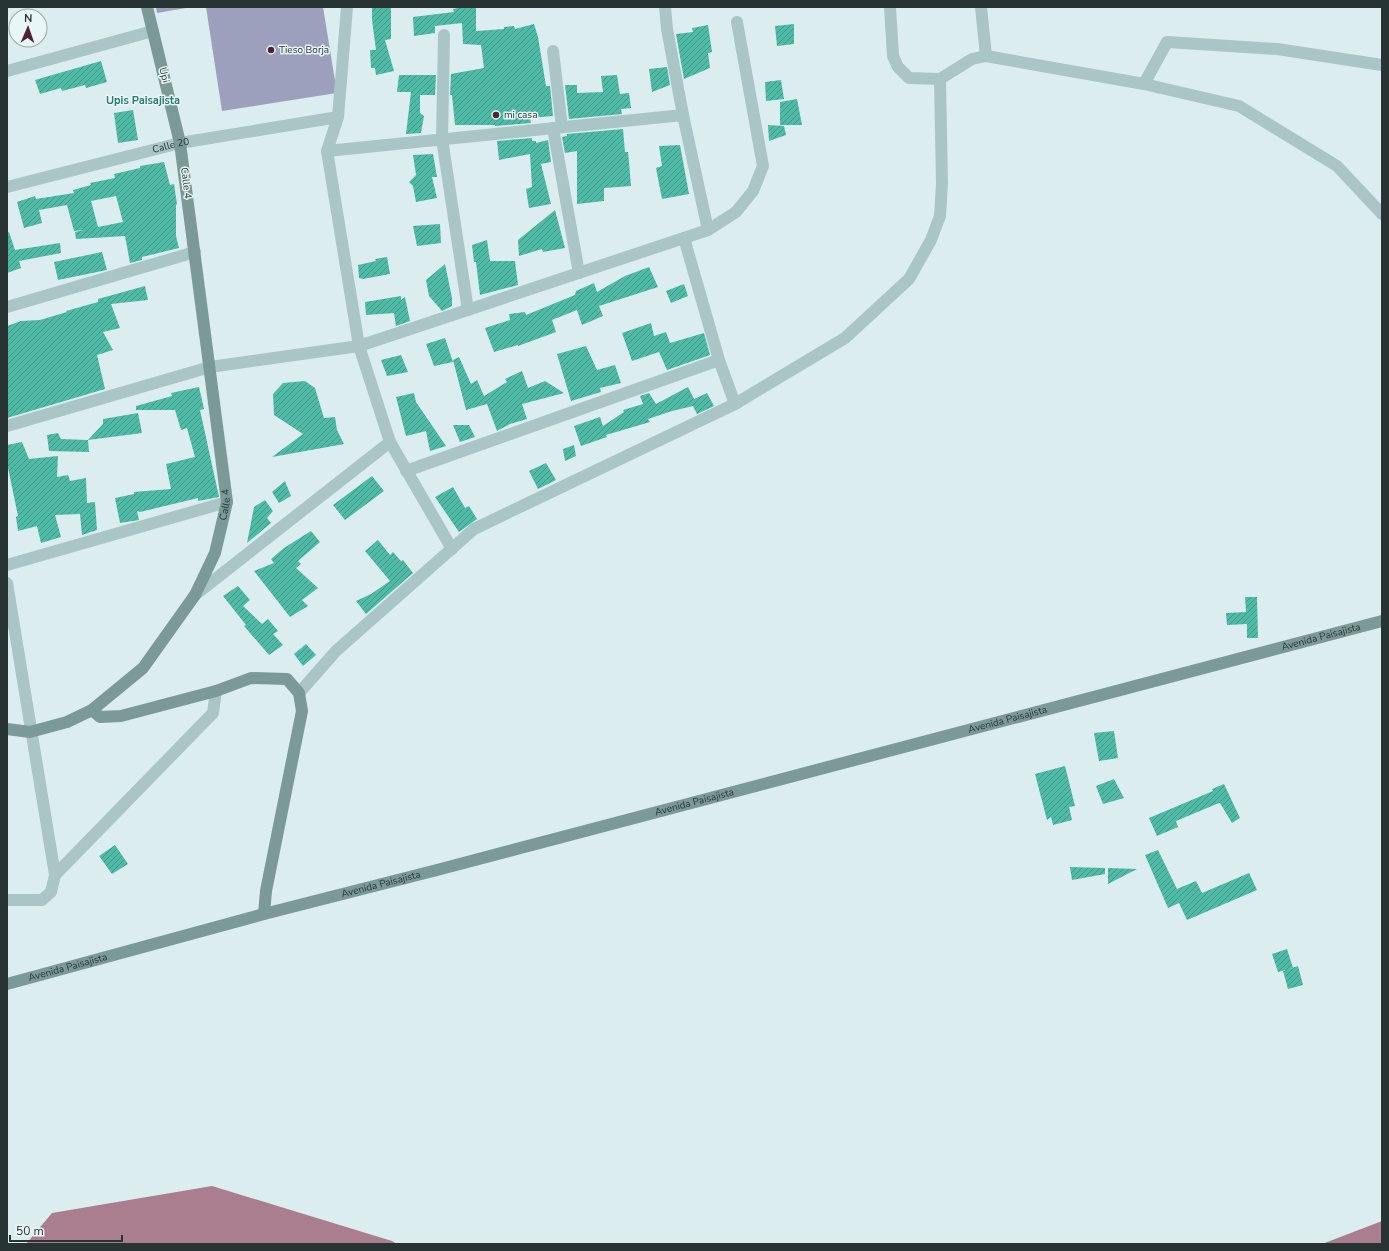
<svg xmlns="http://www.w3.org/2000/svg" width="1389" height="1251" font-family="'Nunito Sans',sans-serif">
<style>
.grass{fill:#9da0bd}
.water{fill:#aa7e8f}
.building{fill:url(#building-hatch);fill-rule:evenodd}
.lines{fill:none;stroke-linecap:round;stroke-linejoin:round}
.street{stroke:#a9c5c6;stroke-width:12}
.secondary{stroke:#7b9a97;stroke-width:12}
.poi-dot{fill:#512233;stroke:#e8f6f7;stroke-width:1.5}
.labels{text-anchor:middle;dominant-baseline:central;stroke-width:3;stroke-linejoin:round;paint-order:stroke}
.poi-label{font-size:10px;fill:#283433;stroke:#e8f6f7;text-anchor:start}
.street-label{font-size:10px;fill:#283433;stroke:#e8f6f7}
.neighbourhood-label{font-size:11px;font-weight:bold;fill:#297b6b;stroke:#e8f6f7}
</style>
<defs>
<pattern id="building-hatch" width="6" height="6" patternUnits="userSpaceOnUse"><rect width="6" height="6" fill="#4fbaa6"/><path d="M-1 1l2-2M0 6l6-6M5 7l2-2" fill="none" stroke="#429888"/></pattern>
</defs>
<rect width="100%" height="100%" fill="#dcedef"/>
<path class="grass" d="M 156,7 L 192,7 L 157,13 Z
M 206,7 L 323,7 L 337,93 L 222,111 Z"/>
<path class="water" d="M 212,1186 L 392,1241 L 397,1244 L 26,1244 L 52,1213 Z
M 1382,1221 L 1382,1244 L 1322,1244 Z"/>
<path class="building" d="M 372,7 L 391,7 L 391,39 L 385,40 L 394,71 L 376,75 L 375,68 L 371,68 L 370,50 L 376,50 L 372,20 Z
M 462,7 L 476,7 L 476,31 L 504,29 L 504,27 L 514,26 L 515,29 L 534,24 L 538,37 L 546,86 L 550,86 L 553,116 L 530,118 L 531,123 L 495,126 L 495,125 L 455,125 L 452,95 L 450,95 L 451,74 L 484,68 L 481,45 L 463,44 L 462,23 L 435,26 L 435,33 L 414,36 L 413,17 L 454,12 L 453,9 Z
M 794,24 L 794,44 L 777,46 L 775,26 Z
M 708,25 L 712,52 L 708,53 L 710,68 L 684,79 L 676,34 L 693,32 L 692,28 Z
M 101,61 L 107,82 L 86,88 L 85,85 L 62,91 L 61,88 L 40,94 L 35,80 Z
M 667,67 L 670,85 L 652,92 L 649,69 Z
M 399,75 L 436,75 L 435,95 L 420,95 L 420,113 L 424,116 L 421,133 L 406,134 L 411,92 L 397,92 Z
M 617,75 L 620,94 L 629,93 L 631,108 L 621,109 L 622,114 L 569,119 L 565,85 L 577,85 L 577,93 L 603,92 L 601,76 Z
M 781,80 L 784,99 L 766,101 L 765,82 Z
M 797,99 L 802,125 L 780,125 L 780,102 Z
M 133,110 L 138,140 L 118,143 L 114,113 Z
M 768,125 L 784,126 L 786,135 L 769,141 Z
M 623,129 L 625,152 L 628,152 L 629,162 L 631,186 L 604,188 L 604,201 L 577,204 L 577,151 L 565,153 L 562,137 L 567,136 L 567,134 Z
M 532,138 L 532,141 L 536,141 L 536,143 L 548,140 L 551,162 L 541,164 L 551,204 L 529,208 L 526,189 L 532,187 L 530,154 L 499,160 L 497,141 Z
M 680,145 L 689,194 L 662,199 L 656,168 L 662,166 L 659,146 Z
M 433,154 L 437,177 L 432,177 L 437,198 L 416,202 L 413,186 L 409,182 L 416,175 L 413,155 Z
M 164,162 L 170,185 L 174,184 L 177,204 L 176,205 L 176,236 L 179,248 L 142,257 L 142,260 L 130,263 L 125,236 L 76,239 L 75,232 L 84,230 L 74,231 L 67,205 L 39,210 L 42,223 L 24,228 L 17,202 L 35,196 L 36,199 L 74,193 L 73,190 L 91,185 L 90,183 L 115,178 L 114,174 L 140,168 L 140,166 ZM 116,196 L 123,222 L 98,227 L 91,201 Z
M 555,210 L 565,248 L 543,252 L 542,249 L 519,256 L 518,240 Z
M 440,224 L 441,243 L 417,246 L 413,226 Z
M 9,232 L 15,250 L 60,243 L 61,253 L 19,261 L 21,268 L 7,273 L 7,233 Z
M 487,240 L 490,261 L 515,261 L 518,285 L 480,295 L 476,262 L 474,262 L 472,245 Z
M 102,252 L 107,270 L 58,280 L 54,262 Z
M 387,257 L 390,274 L 363,279 L 359,278 L 358,265 L 376,261 L 375,259 Z
M 445,264 L 452,298 L 452,306 L 442,311 L 429,296 L 426,280 Z
M 649,267 L 658,287 L 599,306 L 603,316 L 582,325 L 577,310 L 552,320 L 556,332 L 518,346 L 518,345 L 494,352 L 485,328 L 510,320 L 509,314 L 525,312 L 526,315 L 575,295 L 576,291 L 594,283 L 597,292 L 625,276 Z
M 684,284 L 688,296 L 671,303 L 666,291 Z
M 145,286 L 148,300 L 111,304 L 120,328 L 103,332 L 113,350 L 97,355 L 105,389 L 7,418 L 7,326 L 21,321 L 40,320 L 67,312 L 66,311 L 98,302 L 98,299 Z
M 401,296 L 401,300 L 405,297 L 410,321 L 396,326 L 394,313 L 366,315 L 365,302 Z
M 651,323 L 654,336 L 666,332 L 670,343 L 704,333 L 710,355 L 667,370 L 659,352 L 632,361 L 622,333 Z
M 445,338 L 453,362 L 434,366 L 426,344 Z
M 586,346 L 597,370 L 615,365 L 621,383 L 600,388 L 601,392 L 571,401 L 557,354 Z
M 401,355 L 408,372 L 387,376 L 381,360 Z
M 459,357 L 471,384 L 477,380 L 484,396 L 507,382 L 505,379 L 522,371 L 528,388 L 545,381 L 564,393 L 522,404 L 527,419 L 510,424 L 497,431 L 487,404 L 466,410 L 453,360 Z
M 305,381 L 315,388 L 324,418 L 335,417 L 337,430 L 344,444 L 272,457 L 303,434 L 274,415 L 273,394 L 283,383 Z
M 199,387 L 204,409 L 200,410 L 219,497 L 198,501 L 198,498 L 140,512 L 137,511 L 139,520 L 120,523 L 115,498 L 134,494 L 134,492 L 171,489 L 166,464 L 195,457 L 187,428 L 181,430 L 175,410 L 136,410 L 136,406 L 172,396 L 171,393 Z
M 688,387 L 694,399 L 707,393 L 714,406 L 697,414 L 693,406 L 672,411 L 648,419 L 650,422 L 606,435 L 607,437 L 581,446 L 574,426 L 600,417 L 603,426 L 624,412 L 623,410 L 643,404 L 640,396 L 649,393 L 656,404 Z
M 414,393 L 416,402 L 446,446 L 430,451 L 426,431 L 406,436 L 396,397 Z
M 138,413 L 142,433 L 88,440 L 89,452 L 49,451 L 47,435 L 58,433 L 61,439 L 88,440 L 103,424 L 103,419 Z
M 453,425 L 469,425 L 475,437 L 460,442 Z
M 22,442 L 29,459 L 58,456 L 57,477 L 68,475 L 70,481 L 86,478 L 87,503 L 95,502 L 97,530 L 82,535 L 80,514 L 55,515 L 61,537 L 41,543 L 37,526 L 18,531 L 16,517 L 18,516 L 7,463 L 7,445 Z
M 574,445 L 576,456 L 565,461 L 563,449 Z
M 546,463 L 556,480 L 538,489 L 529,471 Z
M 372,476 L 384,491 L 345,520 L 333,505 Z
M 285,481 L 291,496 L 279,503 L 272,492 Z
M 453,487 L 465,508 L 469,506 L 477,519 L 459,532 L 435,497 Z
M 265,500 L 273,511 L 267,518 L 271,523 L 247,543 L 254,507 Z
M 311,531 L 320,542 L 298,561 L 301,564 L 296,568 L 318,588 L 302,600 L 308,606 L 290,617 L 254,571 L 274,563 L 271,559 L 284,548 Z
M 378,540 L 390,555 L 393,552 L 401,561 L 403,560 L 413,573 L 366,614 L 356,601 L 371,594 L 390,581 L 365,551 Z
M 238,586 L 250,600 L 243,606 L 262,624 L 268,619 L 278,631 L 273,634 L 283,645 L 269,655 L 244,626 L 246,625 L 223,596 Z
M 1245,597 L 1257,597 L 1258,638 L 1247,638 L 1247,624 L 1227,625 L 1226,613 L 1246,612 Z
M 306,644 L 316,655 L 303,666 L 294,654 Z
M 1114,731 L 1118,758 L 1099,761 L 1094,733 Z
M 1065,766 L 1075,806 L 1069,807 L 1072,820 L 1053,825 L 1051,817 L 1047,820 L 1035,774 Z
M 1114,779 L 1124,798 L 1103,804 L 1096,786 Z
M 1224,784 L 1240,818 L 1232,823 L 1220,803 L 1219,803 L 1176,821 L 1178,827 L 1157,836 L 1149,818 L 1213,791 L 1212,789 Z
M 115,845 L 128,864 L 112,874 L 99,856 Z
M 1158,850 L 1177,889 L 1196,881 L 1202,893 L 1249,873 L 1257,890 L 1187,920 L 1179,903 L 1168,908 L 1145,855 Z
M 1070,867 L 1105,868 L 1105,874 L 1072,880 Z
M 1108,868 L 1137,869 L 1108,884 Z
M 1287,949 L 1293,968 L 1278,972 L 1272,954 Z
M 1298,966 L 1303,985 L 1288,989 L 1283,971 Z"/>
<g class="lines">
<g class="street">
<path d="M 347,7 L 338,117 L 327,151 L 359,346 L 390,442 L 452,549"/>
<path d="M 665,7 L 667,29 L 683,115"/>
<path d="M 890,7 L 893,56 L 898,67 L 909,78 L 940,79 L 972,59 L 986,56 L 1144,84 L 1239,106 L 1337,166 L 1382,214"/>
<path d="M 981,7 L 986,56"/>
<path d="M 444,35 L 442,139 L 468,310"/>
<path d="M 553,51 L 562,127"/>
<path d="M 7,71 L 153,31"/>
<path d="M 1144,84 L 1167,42 L 1277,49 L 1382,65"/>
<path d="M 553,128 L 579,273"/>
<path d="M 327,151 L 683,115 L 708,230"/>
<path id="s1" d="M 7,187 L 180,143 L 338,117"/>
<path d="M 684,238 L 719,360 L 735,404"/>
<path d="M 7,307 L 195,252"/>
<path d="M 7,426 L 210,367 L 359,346 L 708,230 L 736,212 L 753,191 L 763,166 L 737,22"/>
<path d="M 406,471 L 719,360"/>
<path d="M 7,565 L 227,502"/>
<path d="M 7,583 L 55,875 L 51,892 L 42,900 L 7,900"/>
<path d="M 195,595 L 390,442"/>
<path d="M 299,693 L 336,651 L 474,529 L 735,404 L 845,338 L 909,279 L 931,240 L 940,216 L 942,184 L 940,79"/>
<path d="M 55,875 L 213,713 L 216,691"/>
</g>
<g class="secondary">
<path d="M 92,710 L 100,717 L 121,716 L 216,691 L 251,678 L 287,679 L 299,693 L 302,711 L 266,891 L 264,914"/>
<path id="s2" d="M 7,729 L 30,732 L 67,722 L 92,710 L 143,668 L 195,595 L 215,553 L 227,502 L 180,143 L 147,7"/>
<path id="s3" d="M 7,984 L 264,914 L 437,870 L 1382,621"/>
</g>
</g>
<g class="poi-dot">
<circle cx="271" cy="50" r="4"/>
<circle cx="496" cy="115" r="4"/>
</g>
<g class="labels">
<g class="poi-label">
<text x="279" y="50">Tieso Borja</text>
<text x="504" y="115">mi casa</text>
</g>
<g class="street-label">
<text transform="translate(164 75) rotate(76)">Upi</text>
<text stroke="none"><textPath href="#s1" startOffset="169">Calle 20</textPath></text>
<text transform="translate(186 183) rotate(83)">Calle 4</text>
<text stroke="none"><textPath href="#s2" startOffset="341">Calle 4</textPath></text>
<text stroke="none"><textPath href="#s3" startOffset="1359">Avenida Paisajista</textPath></text>
<text stroke="none"><textPath href="#s3" startOffset="1035">Avenida Paisajista</textPath></text>
<text stroke="none"><textPath href="#s3" startOffset="711">Avenida Paisajista</textPath></text>
<text stroke="none"><textPath href="#s3" startOffset="387">Avenida Paisajista</textPath></text>
<text stroke="none"><textPath href="#s3" startOffset="63">Avenida Paisajista</textPath></text>
</g>
<g class="neighbourhood-label">
<text x="143" y="100">Upis Paisajista</text>
</g>
</g>
<rect width="1389" height="1251" fill="none" stroke="#283433" stroke-width="16"/>
<g transform="translate(28 28) rotate(2)"><circle r="19" fill="#e8f6f7" stroke="#9ba8a9"/>
<path d="M0-3L7 15L0 10L-7 15Z" fill="#512233"/>
<text y="-6" font-size="11" font-weight="bold" text-anchor="middle" fill="#283433">N</text>
</g>
<path d="M10 1235v6h112v-6" fill="none" stroke="#283433" stroke-width="2"/>
<text x="16" y="1235" font-size="12" fill="#283433" stroke="#e8f6f7" stroke-width="3" paint-order="stroke">50 m</text>
</svg>
